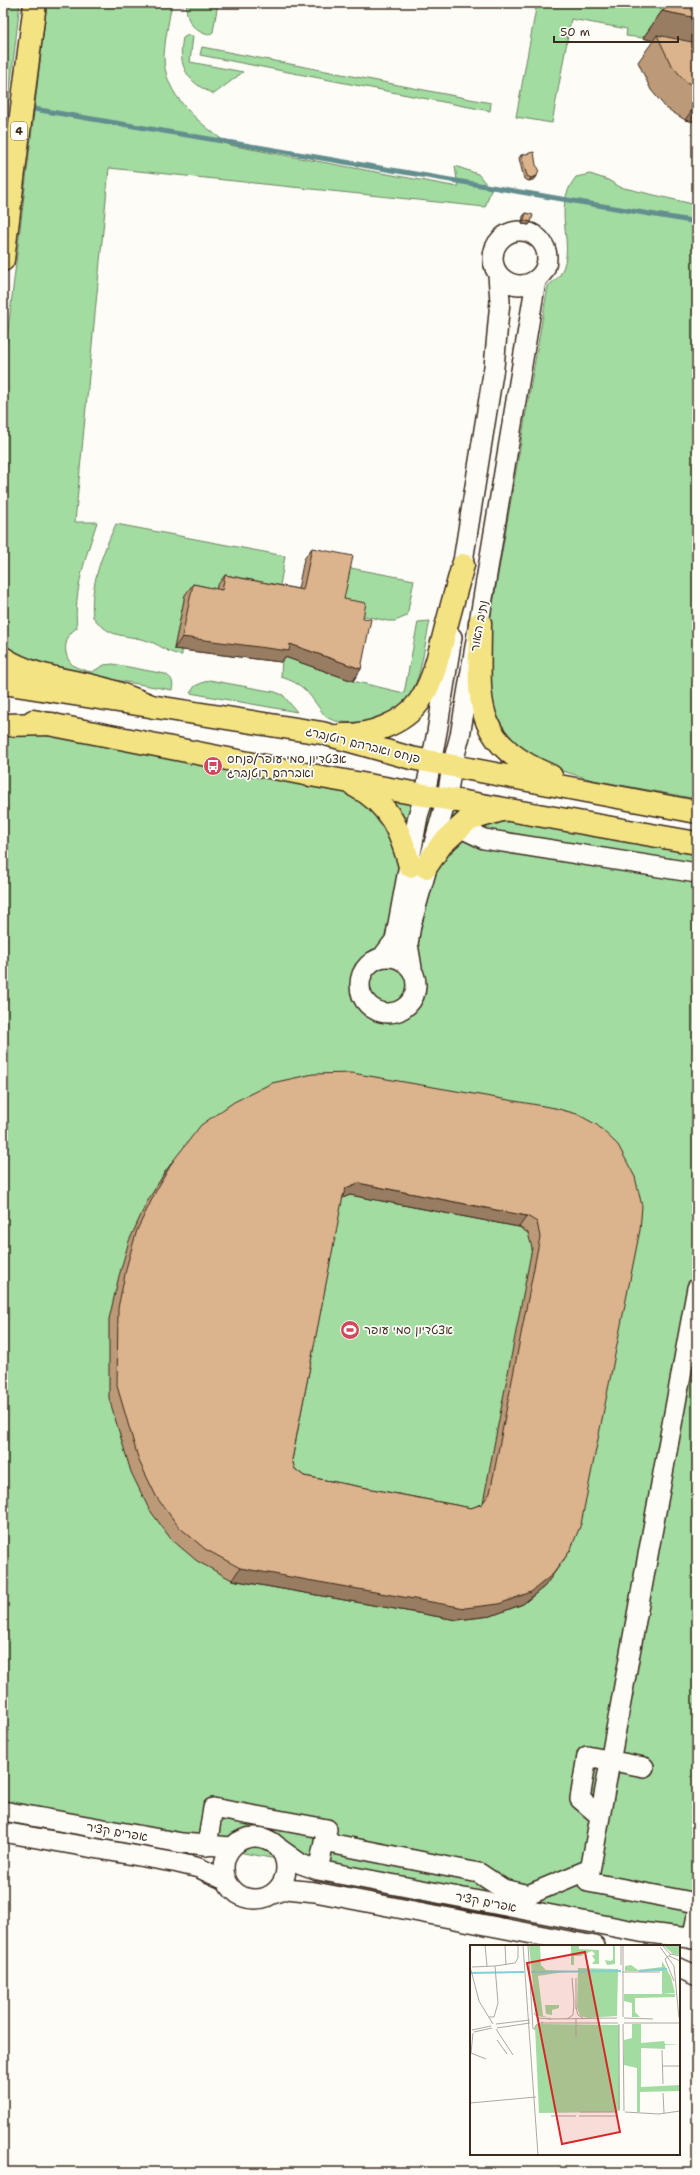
<svg xmlns="http://www.w3.org/2000/svg" width="700" height="2175" font-family="'Shantell Sans','Playpen Sans Hebrew',sans-serif">
<style>
.green{fill:#a2dca1;stroke:#6e8360}
.lines{fill:none;stroke-linecap:round;stroke-linejoin:round}
.stream{stroke:#648e8e;stroke-width:5}
.minor-casing{stroke:#3b2a1e;stroke-width:22}
.major-casing{stroke:#3b2a1e;stroke-width:25}
.highway-casing{stroke:#3b2a1e;stroke-width:25}
.minor{stroke:#fdfcf7;stroke-width:19}
.major{stroke:#f4e382;stroke-width:22}
.highway{stroke:#f4e382;stroke-width:22}
.wall{fill:#bc9a78;stroke:#3b2a1e;fill-rule:evenodd}
.shaded-wall{fill:#997d62;stroke:#3b2a1e}
.building{fill:#dbb38c;stroke:#3b2a1e;fill-rule:evenodd}
.labels{text-anchor:middle;dominant-baseline:central;stroke-width:3.5;stroke-linejoin:round;paint-order:stroke}
.shield{fill:#fdfcf7;stroke:#75695f;stroke-width:1}
.shield-label{font-size:11px;font-weight:bold;fill:#3b2a1e}
.street-label{font-size:12px;fill:#3b2a1e;stroke:#fdfcf7}
.poi-label{font-size:12px;fill:#3b2a1e;stroke:#fdfcf7;text-anchor:start}
.inset-river{fill:none;stroke:#80d0d9;stroke-width:2}
.inset-road{fill:none;stroke:#afa8a0;stroke-width:1}
.view{fill:#d62828;fill-opacity:0.15;stroke:#d62828;stroke-width:2}
.inset-edge{fill:none;stroke:#3b2a1e;stroke-width:2}
</style>
<rect width="100%" height="100%" fill="#fdfcf7"/>
<filter id="ink" filterUnits="userSpaceOnUse"><feTurbulence type="fractalNoise" baseFrequency=".025" numOctaves="2"/><feDisplacementMap in="SourceGraphic" scale="8" xChannelSelector="R" yChannelSelector="G"/><feConvolveMatrix kernelMatrix="1 2 1 2 8 2 1 2 1" color-interpolation-filters="sRGB"/></filter>
<g filter="url(#ink)">
<path class="green" d="M 3,3 L 20,3 L 3,151 Z
M 47,3 L 172,3 C 169,20 165,38 164,55 C 163,96 199,122 229,145 L 458,187 L 455,166 L 478,174 L 491,190 L 485,207 L 109,168 L 75,522 L 97,522 C 86,557 73,591 77,628 C 64,635 61,656 74,666 C 79,669 86,671 92,672 L 104,665 L 113,664 L 165,674 C 172,678 174,682 172,690 L 92,676 L 12,656 L 3,648 L 3,372 Z
M 187,3 L 218,3 L 213,32 L 209,35 C 194,32 184,19 187,3 Z
M 537,3 L 697,3 L 659,25 L 643,38 L 626,36 L 627,29 L 571,19 L 552,123 L 516,117 Z
M 188,35 L 193,36 L 190,62 L 243,72 L 214,94 C 188,83 177,67 183,38 Z
M 202,47 L 491,103 L 490,111 L 200,55 Z
M 590,174 L 608,180 L 620,187 L 697,205 L 697,799 L 593,780 L 552,768 L 522,753 L 502,732 L 491,707 L 489,627 L 548,286 C 552,282 559,278 561,273 C 577,243 550,209 576,177 Z
M 116,524 L 285,556 L 278,598 L 217,586 L 214,601 L 185,596 L 174,648 L 182,650 L 182,655 C 169,654 162,646 151,642 C 126,633 112,641 93,617 C 89,586 103,552 116,524 Z
M 345,567 L 414,580 L 407,616 L 395,621 L 388,621 L 336,610 Z
M 430,621 C 420,665 419,726 358,723 C 349,722 336,723 328,718 C 325,717 322,712 320,709 C 307,691 303,684 281,677 L 282,656 L 353,681 L 404,693 L 418,622 Z
M 209,680 L 275,692 L 283,695 L 297,712 L 190,693 L 195,686 Z
M 3,726 L 697,851 L 697,1933 L 681,1933 L 3,1809 Z"/>
<g class="lines">
<path class="stream" d="M 28,108 L 697,222"/>
<g class="minor-casing">
<path id="minor" d="M493 258a27 27 0 1 1 54 0a27 27 0 1 1-54 0Z
M 460,580 L 494,367 L 500,301 L 498,275
M 459,827 L 484,839 L 697,873
M 383,956 L 395,940 L 418,816 L 425,794 L 437,732 L 452,637
M360 985a28 28 0 1 1 56 0a28 28 0 1 1-56 0Z
M 412,968 L 408,944 L 411,925 L 447,797 L 452,766 L 460,736 L 536,281
M 697,1288 L 588,1882 L 697,1903
M 3,1811 L 182,1843 L 231,1847
M 600,1816 L 580,1799 L 587,1756 L 644,1767
M 3,1832 L 178,1863 L 199,1868 L 227,1881
M224 1868a31 31 0 1 1 62 0a31 31 0 1 1-62 0Z
M 324,1842 L 479,1873 L 503,1889 L 528,1895 L 590,1869
M 207,1846 L 213,1808 L 327,1829 L 318,1870
M 280,1849 L 301,1864 L 318,1870 L 640,1932 L 697,1939
M 270,1895 L 287,1889 L 315,1892 L 595,1946
M 692,1939 L 697,1916
M 679,1968 L 697,1976"/>
</g>
<g class="major-casing">
<path id="major" d="M 480,623 C 480,699 469,742 551,776
M 3,683 L 322,733 L 411,758 L 697,812
M 33,721 L 305,774 L 697,843
M 342,735 C 368,736 403,724 419,702 C 432,684 437,661 443,639 C 449,615 456,590 463,565
M 355,786 C 390,804 400,831 410,866
M 426,867 L 441,845 L 468,820 L 502,810"/>
</g>
<g class="highway-casing">
<path id="highway" d="M 3,260 L 35,3
M 3,658 C 33,678 74,680 108,690 C 124,695 139,701 154,707
M 3,725 L 52,724"/>
</g>
<use href="#minor" class="minor"/>
<use href="#major" class="major"/>
<use href="#highway" class="highway"/>
</g>
<path class="wall" d="M 697,3 L 697,122 L 685,120 L 666,108 L 651,90 L 638,62 L 653,41 L 643,38 L 662,11 Z
M 521,155 L 537,176 L 535,179 L 529,181 L 524,179 L 519,158 Z
M 526,213 L 531,222 L 529,225 L 522,224 L 523,216 Z
M 312,548 L 344,599 L 363,618 L 361,669 L 353,681 L 285,657 L 281,662 L 174,649 L 185,595 L 193,584 L 216,589 L 217,586 L 225,575 L 298,589 L 304,559 Z
M 555,1108 L 545,1586 L 523,1604 L 491,1616 L 457,1620 L 232,1580 L 197,1561 L 171,1539 L 149,1509 L 131,1472 L 109,1398 L 109,1319 L 119,1276 L 129,1241 L 147,1202 L 165,1172 L 173,1161 ZM 350,1195 L 519,1227 L 528,1233 L 532,1248 L 483,1503 L 482,1504 L 471,1508 L 304,1476 L 295,1469 L 292,1460 L 342,1198 Z"/>
<path class="shaded-wall" d="M 662,11 L 697,18 L 697,49 L 657,35 L 653,41 L 643,38 Z
M 697,103 L 697,122 L 685,120 Z
M 537,176 L 535,179 L 529,181 L 531,178 Z
M 524,220 L 531,222 L 529,225 L 522,224 Z
M 182,637 L 290,644 L 361,669 L 353,681 L 285,657 L 281,662 L 174,649 Z
M 358,1183 L 527,1216 L 519,1227 L 350,1195 L 338,1200 L 346,1188 Z
M 570,1551 L 545,1586 L 523,1604 L 491,1616 L 457,1620 L 232,1580 L 240,1568 Z"/>
<path class="building" d="M 673,3 L 697,3 L 697,18 L 662,11 Z
M 657,35 L 697,43 L 697,88 L 685,81 L 670,63 Z
M 534,152 L 536,165 L 539,169 L 537,176 L 531,178 L 527,176 L 521,155 Z
M 526,213 L 533,215 L 531,222 L 524,220 Z
M 312,548 L 353,556 L 344,599 L 366,603 L 363,618 L 371,619 L 361,669 L 290,644 L 289,651 L 182,637 L 193,584 L 222,590 L 225,575 L 303,590 Z
M 352,1073 L 555,1108 L 577,1114 L 597,1125 L 618,1145 L 635,1177 L 642,1206 L 640,1230 L 581,1524 L 570,1551 L 553,1574 L 531,1592 L 499,1604 L 465,1608 L 240,1568 L 205,1549 L 179,1527 L 157,1498 L 139,1461 L 117,1386 L 118,1308 L 127,1265 L 137,1230 L 156,1191 L 173,1161 L 201,1125 L 234,1102 L 272,1083 L 313,1074 ZM 358,1183 L 527,1216 L 537,1222 L 540,1237 L 490,1493 L 482,1504 L 471,1508 L 304,1476 L 295,1469 L 292,1460 L 343,1196 L 346,1188 Z"/>
</g>
<defs>
<g id="bus-disc" transform="scale(1)"><circle r="9.5" fill="#d1495b" stroke="#fdfcf7"/><path d="M-5-6H5V4H4V6H2V4H-2V6H-4V4H-5ZM-3.5-4V0h7V-4ZM-3.5 1.2v1.5H-2V1.2ZM2 1.2v1.5H3.5V1.2Z" fill="#fff"/></g>
<g id="stadium-disc" transform="scale(1)"><circle r="9.5" fill="#d1495b" stroke="#fdfcf7"/><path d="M0-5a6.5 5 0 1 0 0 10a6.5 5 0 1 0 0-10ZM-3.5-1.8h7v3.6h-7Z" fill="#fff"/></g>
</defs>
<g fill-rule="evenodd">
<use href="#bus-disc" x="213" y="766"/>
<use href="#stadium-disc" x="350" y="1330"/>
</g>
<g class="labels">
<rect class="shield" x="11" y="122" width="16" height="18" rx="3"/>
<g class="shield-label">
<text x="19" y="131">4</text>
</g>
<g class="street-label">
<text transform="translate(479 626) rotate(-80)">נתיב האור</text>
<text transform="translate(363 745) rotate(14)">פנחס ואברהם רוטנברג</text>
<text transform="translate(117 1832) rotate(10)">אפרים קציר</text>
<text transform="translate(486 1902) rotate(11)">אפרים קציר</text>
</g>
<g class="poi-label">
<text x="227" y="759">אצטדיון סמי עופר/פנחס<tspan x="227" dy="14">ואברהם רוטנברג</tspan></text>
<text x="364" y="1330">אצטדיון סמי עופר</text>
</g>
</g>
<g transform="translate(470 1945)">
<rect width="210" height="210" fill="#fdfcf7"/>
<path d="M 59,0 L 70,0 L 71,20 L 76,25 L 100,26 L 68,31 L 73,71 L 82,73 L 66,71 ZM 101,0 L 109,0 L 109,4 L 129,5 L 129,19 L 122,19 L 125,15 L 122,11 L 125,9 L 122,6 L 110,11 L 104,11 L 104,20 L 101,20 ZM 143,0 L 145,0 L 145,19 L 137,20 L 135,15 L 141,16 L 143,14 ZM 193,0 L 210,0 L 210,10 L 203,9 ZM 192,16 L 201,32 L 205,48 L 193,49 L 205,49 L 205,52 L 165,53 L 165,67 L 170,72 L 162,72 L 162,58 L 154,56 L 154,49 L 192,49 L 192,26 L 155,26 L 155,21 L 161,20 L 168,25 L 192,22 ZM 108,23 L 148,24 L 147,71 L 118,73 L 110,71 L 107,62 ZM 75,60 L 89,60 L 89,63 L 82,65 L 82,70 L 76,69 ZM 67,79 L 149,80 L 150,164 L 146,167 L 69,168 L 65,82 ZM 162,79 L 171,79 L 171,98 L 194,96 L 195,99 L 210,99 L 195,100 L 195,104 L 171,103 L 171,142 L 210,140 L 210,146 L 170,147 L 170,167 L 167,167 L 167,123 L 154,120 L 154,95 L 162,93 Z" fill="#a2dca1"/>
<path class="inset-river" d="M 169,26 L 197,24M 61,27 L 151,26M 0,28 L 54,27"/>
<path class="inset-road" d="M 15,0 L 17,21M 35,0 L 36,20M 53,0 L 68,210M 58,0 L 63,84M 153,0 L 153,72M 192,0 L 201,10M 190,2 L 204,21 L 209,73M 199,11 L 210,16M 151,20 L 151,0M 25,21 L 45,18 L 48,13 L 48,0M 2,22 L 25,21 L 28,58 L 24,72 L 19,72M 210,22 L 210,43M 1,25 L 9,56 L 23,79M 152,27 L 190,27M 102,33 L 104,58M 106,33 L 106,64M 204,36 L 195,14 L 201,9 L 210,11M 106,62 L 108,70 L 113,73M 64,68 L 68,73 L 81,74M 154,73 L 183,74M 79,74 L 147,73M 97,74 L 103,70 L 104,58M 71,78 L 148,78M 154,78 L 209,78M 26,79 L 60,75M 149,79 L 149,166M 153,79 L 154,166M 27,83 L 60,78M 26,84 L 43,110M 2,85 L 21,81M 64,85 L 66,80 L 73,77M 4,87 L 22,83M 3,88 L 1,108 L 16,114M 106,92 L 106,73M 27,95 L 37,109M 0,103 L 0,89M 192,105 L 193,139M 192,121 L 210,121M 193,148 L 194,168M 0,158 L 66,152M 110,167 L 148,167M 155,167 L 189,169 L 210,166M 81,171 L 106,171M 109,171 L 148,171"/>
<path class="view" d="M 115,7 L 150,187 L 92,199 L 57,18 Z"/>
<rect width="210" height="210" class="inset-edge"/>
</g>
<rect width="700" height="2175" fill="none" stroke="#fdfcf7" stroke-width="16"/>
<rect x="8" y="8" width="684" height="2159" fill="none" stroke="#3b2a1e" stroke-width="1.5" filter="url(#ink)"/>
<path d="M554 36v6h124v-6" fill="none" stroke="#3b2a1e" stroke-width="2"/>
<text x="560" y="36" font-size="12" fill="#3b2a1e" stroke="#fdfcf7" stroke-width="3" paint-order="stroke">50 m</text>
</svg>
